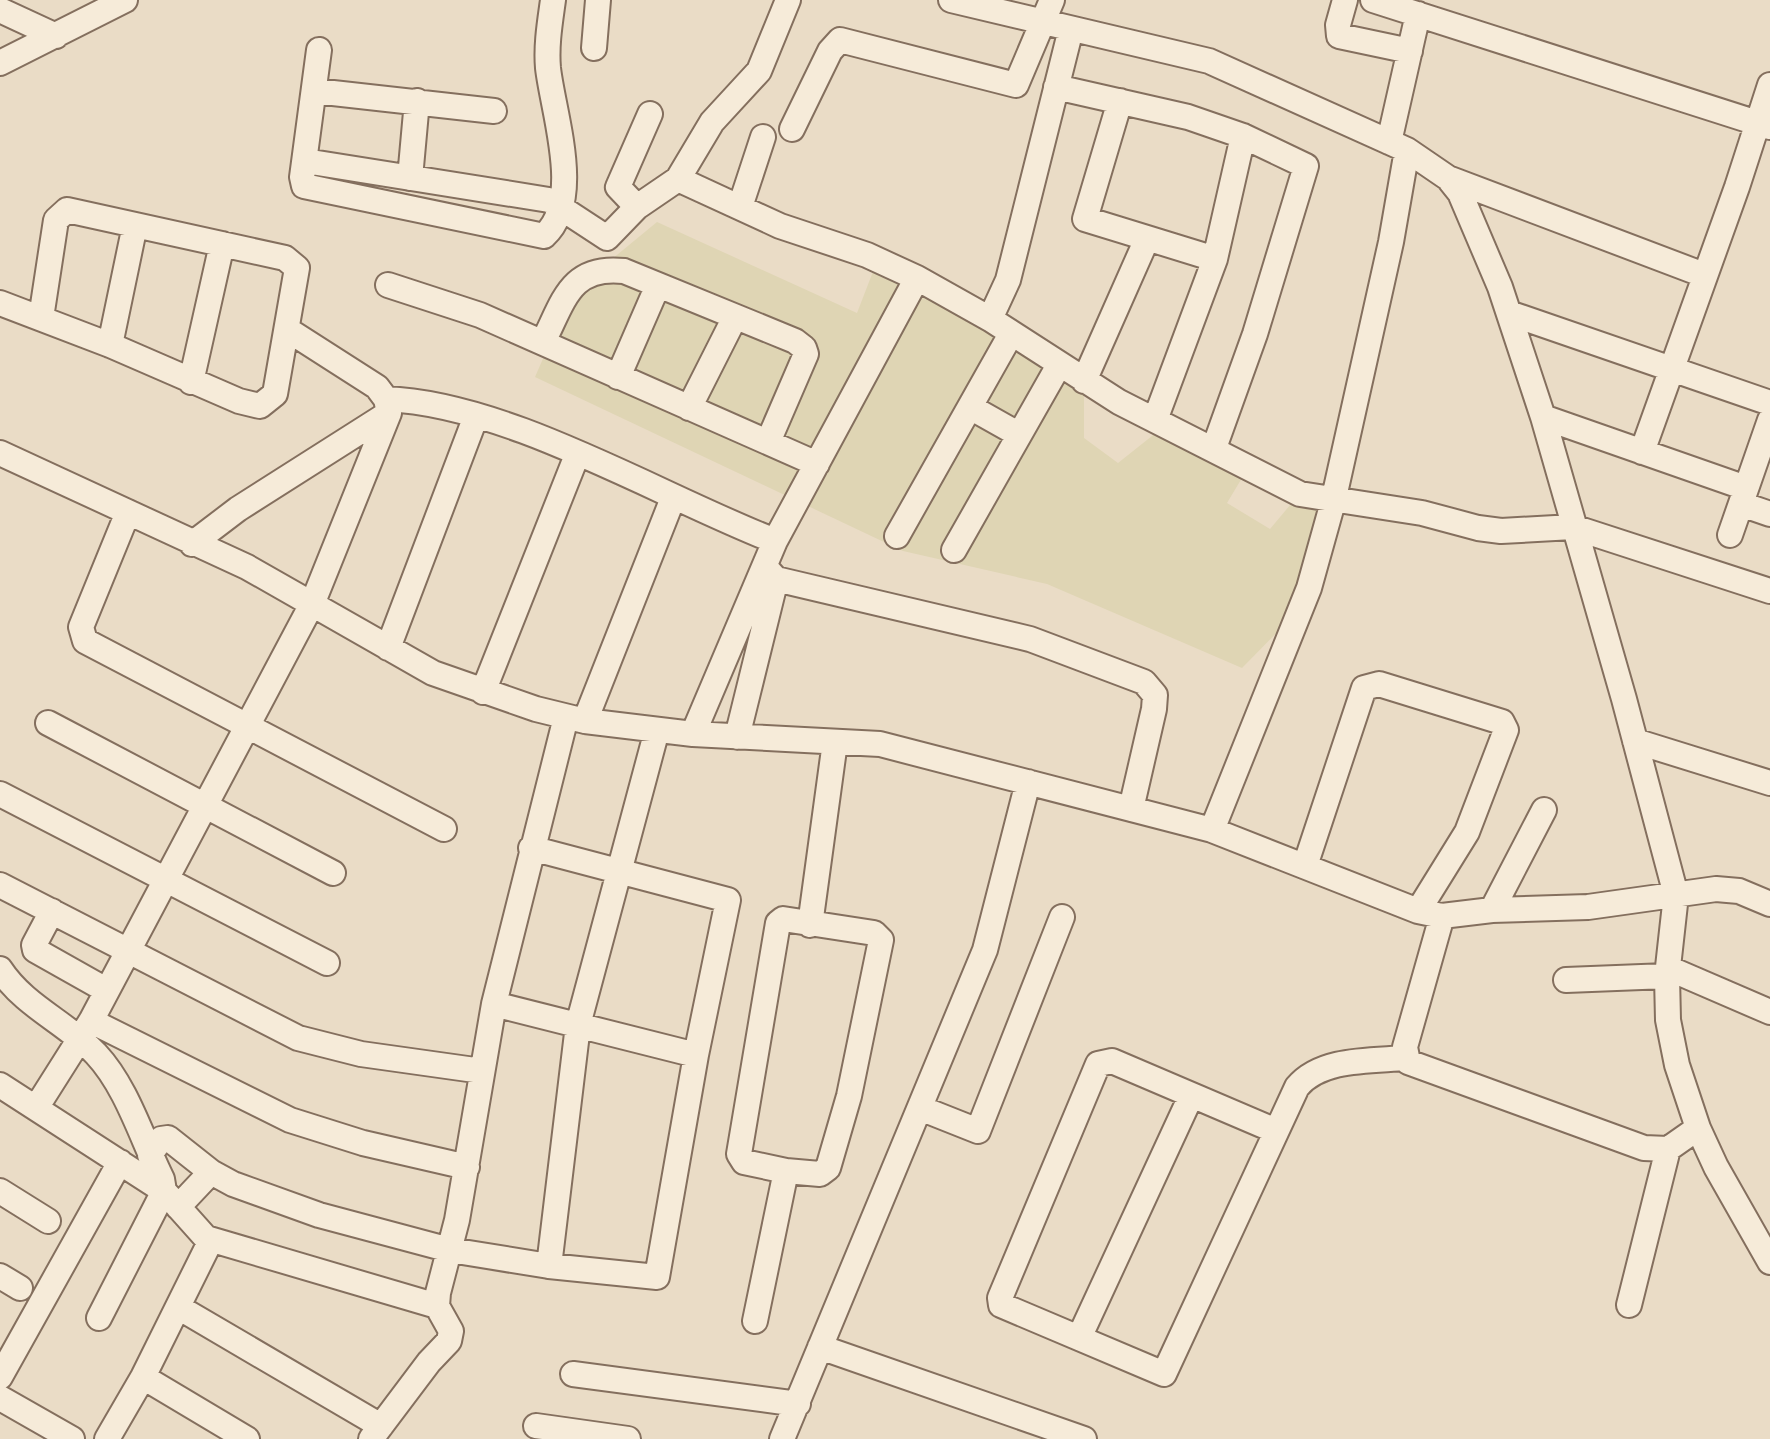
<svg xmlns="http://www.w3.org/2000/svg" width="1770" height="1439" font-family="'Roboto Serif',serif">
<style>
.farmland{fill:#dfd5b4}
.lines{fill:none;stroke-linecap:round;stroke-linejoin:round}
.minor-casing{stroke:#846f5e;stroke-width:28}
.minor{stroke:#f6ebd9;stroke-width:24}
</style>
<rect width="100%" height="100%" fill="#eadcc6"/>
<path class="farmland" d="M 657,222 L 857,313 L 874,269 L 998,335 L 1084,388 L 1084,438 L 1118,463 L 1157,432 L 1245,473 L 1227,503 L 1270,529 L 1296,498 L 1325,513 L 1298,611 L 1242,668 L 1047,584 L 903,551 L 535,377 L 572,292 Z"/>
<g class="lines">
<g class="minor-casing">
<path id="minor" d="M 951,0 L 1209,61 L 1407,150 L 1448,178 L 1460,193 L 1500,287 L 1543,417 L 1624,699 L 1676,895 L 1667,976 L 1668,1020 L 1677,1065 L 1698,1128 L 1716,1167 L 1770,1262
M 1345,0 L 1338,25 L 1339,36 L 1410,51
M 1373,0 L 1770,127
M 0,10 L 56,36
M 594,48 L 598,0
M 319,50 L 302,177 L 304,186 L 544,236 C 584,200 553,113 548,68 C 546,45 550,22 553,0
M 0,63 L 125,0
M 1056,87 L 1188,117 L 1243,136 L 1306,166 L 1255,334 L 1214,448
M 315,91 L 494,111
M 1120,101 L 1085,219 L 1215,259
M 792,129 L 830,51 L 840,40 L 1016,85 L 1052,0
M 1389,142 L 1418,14
M 305,161 L 549,200 L 607,238 L 637,207 L 678,179 L 712,122 L 759,71 L 788,0
M 410,178 L 417,101
M 1448,178 L 1704,275
M 678,179 L 780,226 L 867,255 L 917,278 L 990,319 L 1119,402 L 1300,494 L 1422,513 L 1478,528 L 1501,531 L 1573,527 L 1770,591
M 637,207 L 618,187 L 650,114
M 740,207 L 763,137
M 388,285 L 480,315 L 817,464
M 0,303 L 110,345 L 239,401 L 260,406 L 275,394 L 297,268 L 285,258 L 67,210 L 56,220 L 41,318
M 1509,313 L 1770,403
M 990,319 L 1008,280 L 1071,29
M 543,342 C 564,301 570,265 624,271 L 795,341 L 804,348 L 806,354 L 768,442
M 110,345 L 135,225
M 618,377 L 658,285
M 1084,381 L 1146,241
M 191,382 L 222,244
M 386,399 C 509,404 659,496 775,541 L 693,734
M 970,407 L 1018,434
M 689,408 L 735,317
M 1543,417 L 1746,488
M 1155,420 L 1215,259 L 1243,136
M 1642,452 L 1737,187 L 1770,85
M 0,453 L 247,567 L 433,673 L 536,709 L 585,721 L 693,734 L 880,744 L 1212,830 L 1418,911 L 1442,916 L 1492,910 L 1588,907 L 1716,889 L 1739,891 L 1770,904
M 1741,504 L 1770,514
M 128,512 L 81,627 L 85,641 L 444,829
M 1730,535 L 1770,420
M 897,536 L 1011,334
M 775,541 L 917,278
M 192,544 L 238,509 L 389,413
M 954,550 L 1059,365
M 776,579 L 1030,639 L 1144,682 L 1155,695 L 1154,709 L 1131,809
M 388,648 L 476,416
M 483,692 L 577,455
M 585,721 L 673,498
M 48,723 L 333,873
M 737,737 L 776,579 L 766,568
M 1635,741 L 1770,783
M 0,794 L 327,963
M 1212,830 L 1309,588 L 1333,502 L 1391,242 L 1407,150
M 1305,866 L 1364,688 L 1379,684 L 1502,722 L 1506,730 L 1467,832 L 1418,911
M 0,885 L 298,1038 L 361,1054 L 482,1071
M 1492,910 L 1544,810
M 52,911 L 34,945 L 35,950 L 106,990
M 1442,916 L 1405,1047 L 1408,1062 L 1644,1148 L 1668,1149 L 1698,1128
M 810,925 L 835,742
M 1668,968 L 1770,1012
M 0,969 C 25,1007 66,1022 96,1054 C 127,1087 142,1139 162,1179 L 164,1191 L 99,1318
M 1566,980 L 1667,976
M 494,1004 L 696,1055
M 91,1021 L 290,1120 L 363,1143 L 467,1167
M 0,1085 L 164,1191 L 206,1238 L 437,1306
M 36,1108 L 91,1021 L 313,602 L 389,413 L 386,399 L 377,387 L 288,330
M 920,1108 L 978,1131 L 1062,917
M 1276,1131 L 1112,1061 L 1098,1064 L 1000,1298 L 1001,1305 L 1164,1374 L 1297,1087 C 1321,1058 1370,1061 1406,1058
M 150,1155 L 161,1139 L 168,1138 L 211,1172 L 233,1184 L 319,1215 L 450,1250 L 549,1266 L 657,1277 L 696,1055 L 728,900 L 531,848
M 0,1191 L 48,1221
M 178,1207 L 211,1172
M 549,1266 L 578,1025 L 657,730
M 0,1276 L 20,1288
M 1629,1305 L 1668,1149
M 178,1307 L 381,1426
M 755,1321 L 786,1171 L 744,1162 L 739,1154 L 778,923 L 783,919 L 874,933 L 881,940 L 849,1096 L 828,1168 L 820,1174 L 786,1171
M 1079,1338 L 1191,1096
M 820,1347 L 1084,1439
M 573,1374 L 798,1404
M 0,1377 L 120,1162
M 143,1377 L 247,1439
M 0,1398 L 72,1439
M 536,1426 L 628,1439
M 107,1439 L 143,1377 L 211,1240
M 371,1439 L 429,1362 L 449,1341 L 451,1331 L 437,1306 L 438,1293 L 457,1220 L 494,1004 L 566,717
M 782,1439 L 985,950 L 1028,782"/>
</g>
<use href="#minor" class="minor"/>
</g>
</svg>
